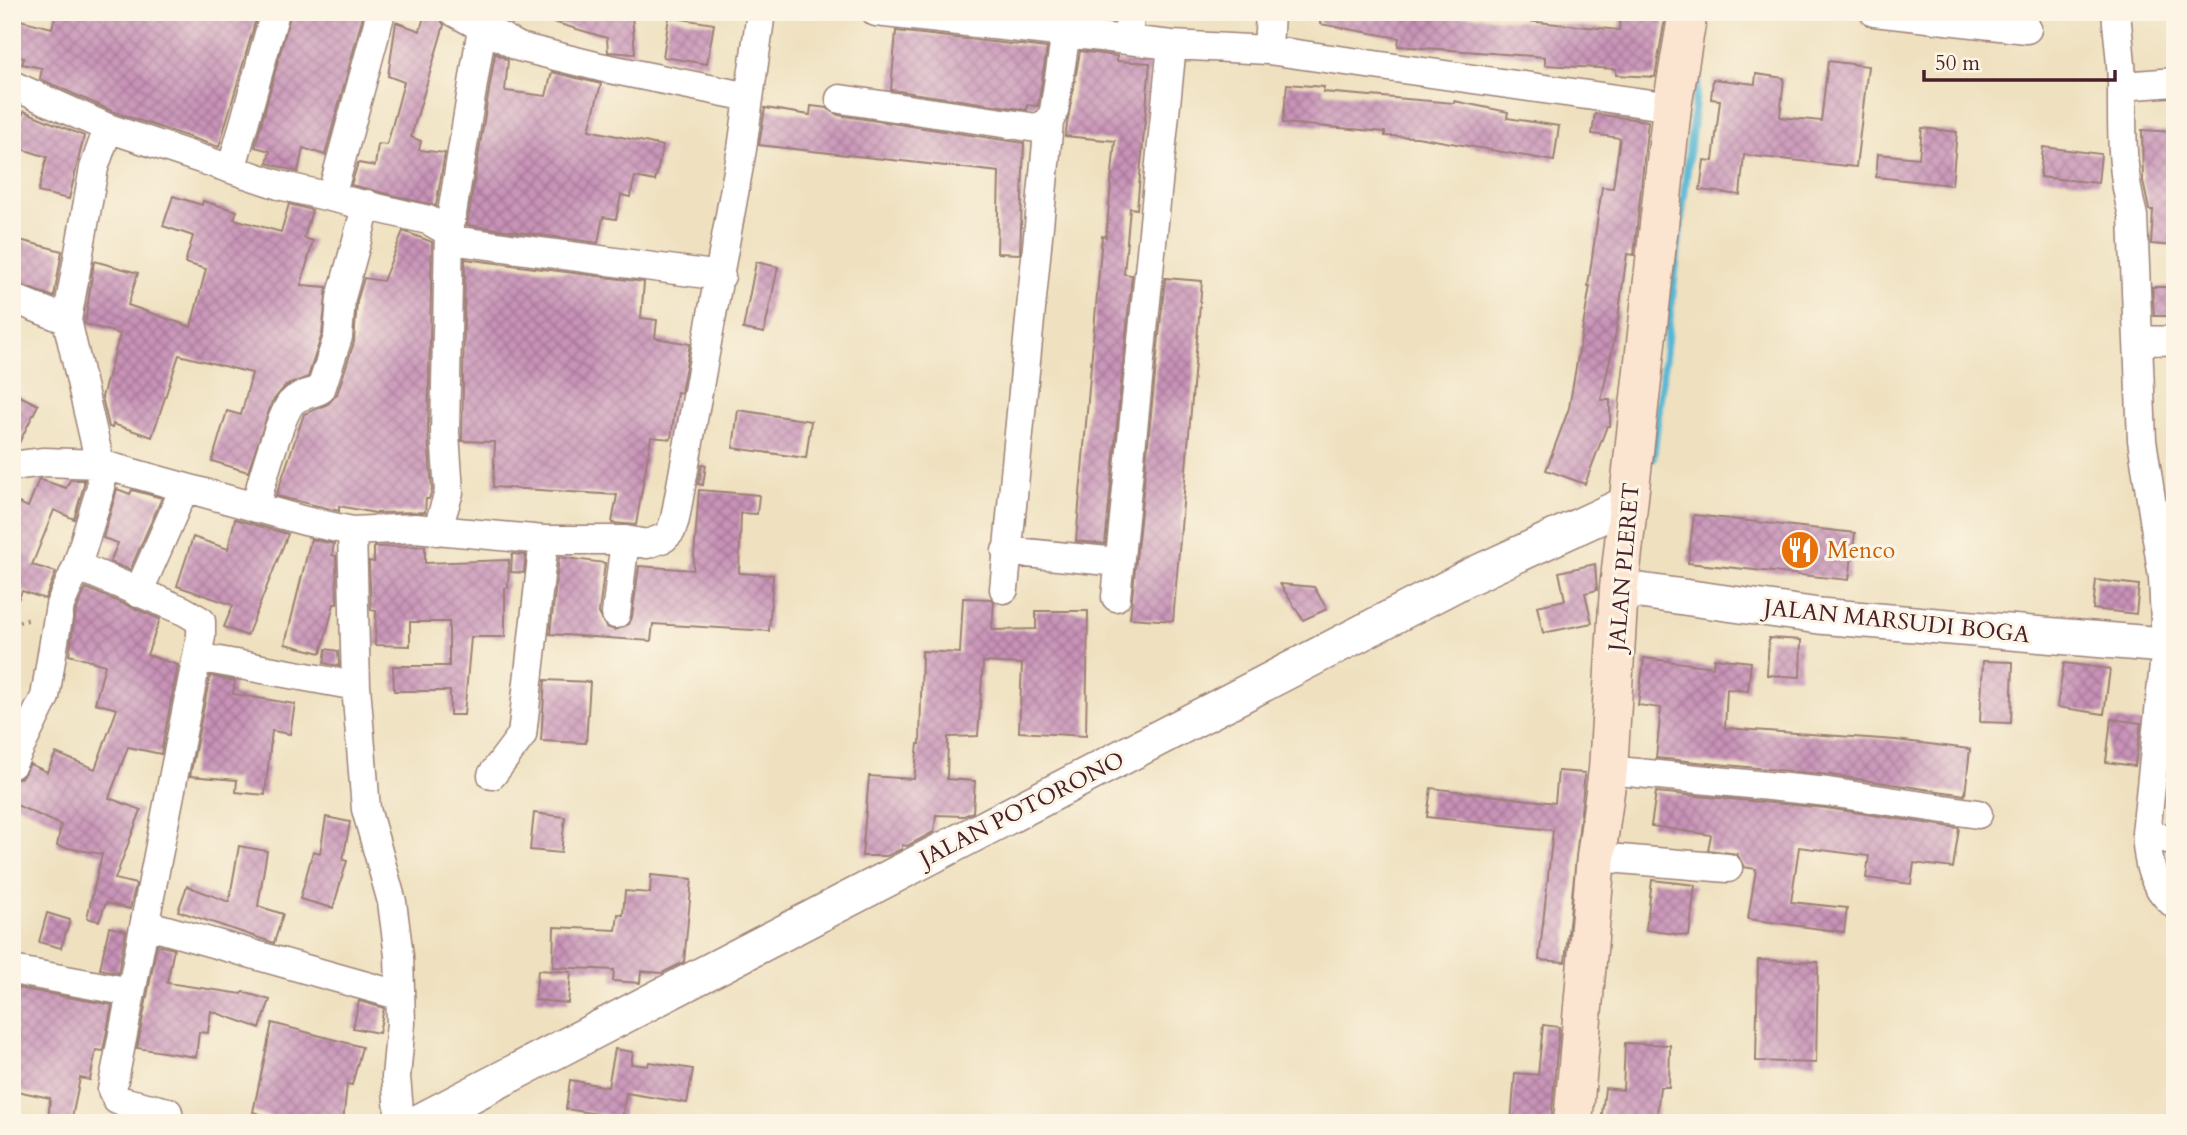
<svg xmlns="http://www.w3.org/2000/svg" width="2187" height="1135" font-family="Cardo,serif">
<style>
.lines{fill:none;stroke-linecap:round;stroke-linejoin:round}
.stream{stroke:#56b7d4;stroke-width:8}
.building{fill:url(#building-cross-hatch)}
.minor-casing{stroke:#9c8076;stroke-width:31}
.tertiary-casing{stroke:#9c8076;stroke-width:38}
.secondary-casing{stroke:#9c8076;stroke-width:41}
.path{stroke:#9c8076;stroke-width:4.5;stroke-dasharray:2 5;stroke-linecap:butt}
.minor{stroke:#fff;stroke-width:28}
.tertiary{stroke:#fff;stroke-width:35}
.secondary{stroke:#fce5d0;stroke-width:38}
.labels{text-anchor:middle;dominant-baseline:central;stroke-width:6;stroke-linejoin:round;paint-order:stroke}
.food-label{font-size:23px;fill:#c56008;stroke:#fcf5e5;text-anchor:start}
.street-label{font-size:23px;fill:#4a1f2b;stroke:#fcf5e5}
</style>
<defs>
<pattern id="building-cross-hatch" width="8" height="8" patternUnits="userSpaceOnUse" patternTransform="scale(1.75)"><rect width="8" height="8" fill="#c893b8"/><path d="M0 0l8 8M0 8l8-8" fill="none" stroke="#a47796"/></pattern>
</defs>
<rect width="100%" height="100%" fill="#fcf5e5"/>
<filter id="ink" filterUnits="userSpaceOnUse"><feTurbulence type="fractalNoise" baseFrequency=".0143" numOctaves="2"/><feDisplacementMap in="SourceGraphic" scale="14" xChannelSelector="R" yChannelSelector="G"/><feConvolveMatrix kernelMatrix="1 2 1 2 8 2 1 2 1" color-interpolation-filters="sRGB"/></filter>
<filter id="wash" filterUnits="userSpaceOnUse"><feTurbulence type="fractalNoise" baseFrequency=".00686" numOctaves="4" result="noise"/><feDisplacementMap in="SourceGraphic" scale="28" xChannelSelector="R" yChannelSelector="G"/><feGaussianBlur stdDeviation="1.57" result="paint"/><feColorMatrix in="noise" values="0 0 0 0 0 0 0 0 0 0 0 0 0 0 0 0 0 1.4 0 .05"/><feComposite in="paint" operator="in"/></filter>
<g filter="url(#wash)">
<rect width="100%" height="100%" fill="#efe1c0"/>
<g class="lines">
<path class="stream" d="M 1653,458 L 1702,43"/>
</g>
<g id="blocks">
<path class="building" d="M 56,12 L 258,12 L 219,147 L 114,112 L 40,79 L 42,68 L 22,64 L 24,58 L 12,55 L 12,18 L 52,28 Z
M 291,12 L 364,12 L 325,155 L 303,148 L 298,172 L 267,163 L 270,151 L 255,147 Z
M 490,12 L 513,12 L 512,24 Z
M 1320,12 L 1432,12 L 1619,30 L 1621,12 L 1666,12 L 1655,77 L 1616,75 L 1616,69 L 1545,65 L 1545,57 L 1398,46 L 1399,38 L 1320,24 Z
M 425,13 L 439,17 L 444,25 L 411,137 L 421,141 L 419,150 L 445,153 L 436,206 L 351,185 L 358,163 L 375,166 L 378,144 L 387,145 L 404,82 L 388,76 L 396,22 L 420,31 Z
M 632,14 L 635,54 L 608,52 L 607,38 L 553,22 Z
M 669,17 L 714,24 L 707,64 L 663,57 Z
M 896,31 L 1047,48 L 1038,106 L 1027,105 L 1027,110 L 891,90 Z
M 1080,51 L 1117,56 L 1117,61 L 1150,63 L 1137,209 L 1130,208 L 1124,274 L 1132,275 L 1105,544 L 1076,541 L 1102,236 L 1106,237 L 1115,141 L 1065,136 Z
M 495,53 L 508,60 L 505,91 L 546,96 L 552,72 L 601,84 L 589,130 L 663,146 L 655,181 L 635,177 L 630,197 L 621,195 L 616,219 L 603,217 L 598,243 L 467,225 Z
M 1828,61 L 1868,66 L 1856,167 L 1744,155 L 1740,195 L 1700,190 L 1704,160 L 1713,161 L 1720,100 L 1711,99 L 1713,79 L 1755,84 L 1756,74 L 1784,78 L 1780,117 L 1821,121 Z
M 1287,84 L 1324,87 L 1323,92 L 1454,103 L 1454,101 L 1508,112 L 1507,118 L 1559,126 L 1554,161 L 1417,137 L 1385,136 L 1385,132 L 1283,123 Z
M 811,106 L 827,108 L 838,115 L 1024,143 L 1020,254 L 997,253 L 999,172 L 759,145 L 765,108 L 810,115 Z
M 24,111 L 84,136 L 69,199 L 38,192 L 47,157 L 13,146 Z
M 1595,114 L 1648,121 L 1634,255 L 1627,254 L 1616,332 L 1601,400 L 1610,400 L 1610,426 L 1607,426 L 1585,484 L 1546,470 L 1569,408 L 1590,286 L 1588,286 L 1602,187 L 1613,188 L 1620,138 L 1592,134 Z
M 1922,128 L 1957,132 L 1952,185 L 1876,177 L 1878,154 L 1919,158 Z
M 2142,130 L 2175,132 L 2175,246 L 2151,244 L 2153,210 L 2149,210 L 2143,181 Z
M 2043,147 L 2101,154 L 2098,183 L 2040,177 Z
M 173,196 L 202,205 L 203,201 L 237,211 L 234,219 L 281,232 L 289,204 L 312,210 L 304,238 L 313,241 L 301,285 L 327,287 L 322,334 L 308,377 L 285,386 L 272,402 L 248,472 L 212,461 L 227,411 L 241,415 L 252,373 L 179,355 L 152,437 L 113,424 L 112,428 L 109,427 L 102,397 L 120,334 L 85,324 L 94,261 L 138,273 L 128,305 L 191,327 L 206,269 L 185,263 L 193,236 L 163,226 Z
M 403,231 L 432,242 L 428,433 L 432,490 L 429,499 L 426,499 L 425,512 L 375,513 L 339,506 L 339,511 L 276,496 L 304,414 L 328,404 L 337,394 L 354,342 L 357,301 L 364,278 L 383,281 Z
M 12,238 L 62,251 L 54,297 L 12,282 Z
M 465,259 L 644,282 L 641,318 L 657,320 L 655,338 L 690,344 L 681,393 L 677,392 L 671,439 L 651,437 L 636,525 L 612,523 L 617,495 L 493,487 L 495,442 L 462,441 Z
M 756,262 L 778,267 L 764,333 L 743,329 Z
M 1165,278 L 1202,281 L 1173,621 L 1130,618 Z
M 2152,287 L 2175,287 L 2175,316 L 2154,316 Z
M 12,392 L 38,405 L 16,449 L 12,449 Z
M 738,410 L 811,421 L 806,458 L 733,448 Z
M 702,464 L 706,465 L 703,485 L 698,484 Z
M 39,479 L 66,488 L 70,480 L 84,480 L 84,485 L 74,519 L 54,510 L 32,565 L 56,572 L 45,599 L 22,591 L 12,612 L 12,500 L 28,507 Z
M 117,489 L 130,494 L 132,490 L 162,498 L 130,570 L 110,562 L 118,543 L 103,538 Z
M 699,490 L 759,495 L 757,514 L 741,513 L 739,573 L 773,575 L 769,631 L 653,624 L 651,641 L 550,634 L 559,557 L 605,563 L 599,613 L 606,627 L 615,630 L 629,624 L 632,617 L 639,566 L 693,570 Z
M 1694,515 L 1855,533 L 1849,580 L 1688,563 Z
M 235,519 L 288,534 L 247,636 L 224,627 L 233,605 L 177,586 L 193,537 L 228,549 Z
M 311,539 L 334,544 L 332,555 L 336,556 L 337,604 L 334,604 L 321,653 L 285,644 Z
M 425,546 L 425,563 L 509,560 L 508,588 L 505,588 L 505,637 L 471,637 L 464,715 L 450,715 L 450,691 L 394,691 L 393,666 L 449,666 L 449,622 L 410,622 L 410,646 L 375,645 L 376,611 L 371,610 L 369,561 L 374,562 L 374,547 Z
M 512,554 L 526,555 L 524,573 L 511,572 Z
M 1595,564 L 1597,590 L 1585,593 L 1592,623 L 1543,633 L 1537,606 L 1565,600 L 1559,572 Z
M 2096,580 L 2139,585 L 2136,614 L 2093,609 Z
M 1280,584 L 1314,587 L 1327,609 L 1303,620 Z
M 86,588 L 160,619 L 147,655 L 178,665 L 161,754 L 128,747 L 109,798 L 141,810 L 115,879 L 136,884 L 130,909 L 106,903 L 99,921 L 87,918 L 102,854 L 57,846 L 61,825 L 12,803 L 12,781 L 22,777 L 30,764 L 47,772 L 56,753 L 95,769 L 117,709 L 95,703 L 105,665 L 69,655 L 76,610 Z
M 963,598 L 992,599 L 994,602 L 992,630 L 1036,629 L 1036,611 L 1088,611 L 1086,736 L 1019,732 L 1022,664 L 983,662 L 978,736 L 948,737 L 947,779 L 975,781 L 973,812 L 964,816 L 936,815 L 934,832 L 907,846 L 902,845 L 902,849 L 887,856 L 862,856 L 869,776 L 914,779 L 918,744 L 920,744 L 922,651 L 960,653 Z
M 1769,638 L 1801,640 L 1800,677 L 1767,675 Z
M 326,649 L 338,651 L 339,666 L 324,663 Z
M 1644,658 L 1713,667 L 1714,658 L 1751,662 L 1748,691 L 1727,689 L 1725,728 L 1896,740 L 1970,749 L 1965,795 L 1830,775 L 1656,758 L 1661,708 L 1638,705 Z
M 1983,661 L 2013,662 L 2011,723 L 1980,722 Z
M 2064,663 L 2110,669 L 2104,714 L 2057,707 Z
M 210,676 L 235,681 L 233,694 L 295,704 L 290,734 L 272,731 L 265,795 L 236,792 L 237,780 L 190,776 Z
M 545,680 L 590,682 L 586,743 L 541,741 Z
M 2111,719 L 2141,723 L 2135,766 L 2106,762 Z
M 1558,771 L 1585,773 L 1565,962 L 1539,960 L 1553,830 L 1427,817 L 1431,788 L 1555,803 Z
M 1656,792 L 1826,808 L 1959,828 L 1953,868 L 1914,863 L 1911,884 L 1866,878 L 1869,856 L 1799,847 L 1791,902 L 1847,908 L 1844,932 L 1748,919 L 1756,869 L 1744,867 L 1737,854 L 1708,850 L 1711,835 L 1651,826 Z
M 534,813 L 565,817 L 561,853 L 530,850 Z
M 326,817 L 350,822 L 343,860 L 347,861 L 333,908 L 300,899 L 313,851 L 320,853 Z
M 239,846 L 267,851 L 258,906 L 283,914 L 274,943 L 178,911 L 187,886 L 229,902 Z
M 651,875 L 692,879 L 684,962 L 662,973 L 641,971 L 640,983 L 613,981 L 614,970 L 553,967 L 554,927 L 616,930 L 618,914 L 623,915 L 625,891 L 650,893 Z
M 1652,880 L 1695,885 L 1689,936 L 1646,930 Z
M 47,913 L 70,920 L 61,948 L 39,942 Z
M 109,927 L 126,931 L 118,973 L 100,969 Z
M 157,945 L 174,949 L 167,983 L 242,994 L 243,992 L 270,1000 L 260,1028 L 211,1011 L 208,1033 L 199,1032 L 196,1057 L 137,1048 Z
M 1758,960 L 1818,962 L 1816,1063 L 1756,1061 Z
M 538,970 L 571,972 L 568,1003 L 535,1000 Z
M 12,987 L 112,1005 L 103,1051 L 96,1050 L 90,1080 L 80,1078 L 71,1123 L 48,1123 L 50,1098 L 12,1090 L 12,1029 L 17,1006 L 12,1005 Z
M 359,1001 L 384,1008 L 379,1033 L 353,1028 Z
M 272,1023 L 362,1047 L 352,1085 L 347,1084 L 343,1123 L 276,1119 L 253,1112 Z
M 1543,1025 L 1559,1027 L 1551,1123 L 1511,1123 L 1515,1073 L 1538,1075 Z
M 1625,1043 L 1670,1045 L 1669,1087 L 1660,1087 L 1656,1123 L 1601,1123 L 1605,1088 L 1623,1090 Z
M 615,1049 L 633,1052 L 631,1064 L 648,1066 L 649,1062 L 693,1069 L 687,1103 L 626,1093 L 622,1118 L 566,1109 L 570,1080 L 608,1087 Z"/>
</g>
</g>
<g filter="url(#ink)">
<use href="#blocks" fill-opacity="0" stroke="#9c8076" stroke-width="2"/>
<g class="lines">
<g class="minor-casing">
<path id="minor" d="M 454,12 L 519,47 L 600,67 L 749,97
M 876,12 L 1172,45 L 1268,50 L 1672,107
M 1874,12 L 2027,29
M 2116,12 C 2118,37 2122,63 2122,88 C 2122,133 2121,171 2133,216 L 2142,440 L 2163,578 L 2166,646 L 2146,833 C 2148,863 2151,885 2175,905
M 1127,40 L 1131,12
M 1268,50 L 1270,12
M 12,85 L 108,128 L 279,185 L 428,220 L 449,232 L 445,433 L 449,492 L 437,531
M 2122,86 L 2175,82
M 840,99 L 1037,128 L 1049,122 L 1054,111 L 1066,32
M 232,167 L 275,12
M 331,197 L 381,12
M 449,232 L 482,28
M 451,240 L 721,276
M 12,298 L 67,320 L 100,464 L 101,487 L 77,566 L 60,605 L 45,697 L 12,764
M 67,320 L 94,168 L 108,128
M 2139,340 L 2175,341
M 12,466 L 44,462 L 100,464 L 305,521 L 352,531 L 415,528 L 544,540 L 625,540 L 647,544 L 664,538 L 671,531 L 675,519 L 742,149 L 761,12
M 256,508 C 259,488 280,417 291,403 C 300,393 311,395 321,389 L 338,337 L 341,298 L 367,204
M 352,531 L 356,686 L 366,809 L 392,902 L 399,956 L 401,1023 L 396,1077 L 400,1123
M 1006,551 L 1118,562
M 77,566 L 184,611 L 201,621 L 201,636 L 112,1090 L 117,1100 L 168,1112 L 169,1123
M 1004,589 L 1049,122
M 138,593 L 184,489
M 1116,597 L 1172,45
M 616,614 L 625,540
M 197,657 L 356,686
M 1608,770 L 1828,792 L 1978,814
M 492,775 L 522,735 L 544,540
M 2146,833 L 2175,841
M 1596,857 L 1728,868
M 145,924 L 398,995
M 12,970 L 131,992"/>
</g>
<g class="tertiary-casing">
<path id="tertiary" d="M 1619,588 L 1819,616 L 2175,646
M 417,1123 L 1469,577 L 1629,503"/>
</g>
<g class="secondary-casing">
<path id="secondary" d="M 1573,1123 L 1596,857 L 1608,770 L 1619,588 L 1672,107 L 1688,12"/>
</g>
<path class="path" d="M 12,623 L 32,619"/>
<use href="#minor" class="minor"/>
<use href="#tertiary" class="tertiary"/>
<use href="#secondary" class="secondary"/>
</g>
</g>
<defs>
<g id="restaurant-disc" transform="scale(2.0125)"><circle r="9.5" fill="#e8710a" stroke="#fcf5e5"/><path d="M-5-6h1v4h1v-4h1v4h1v-4h1v5L-1.5 .5V6h-2V.5L-5-1ZM5-6V6H3V1.5H1.5Q1.5-4 5-6Z" fill="#fff"/></g>
</defs>
<g fill-rule="evenodd">
<use href="#restaurant-disc" x="1800" y="550"/>
</g>
<g class="labels">
<g class="food-label">
<text x="1827" y="550">Menco</text>
</g>
<g class="street-label">
<text transform="translate(1624 567) rotate(-85)">JALAN PLERET</text>
<text transform="translate(1897 621) rotate(6)">JALAN MARSUDI BOGA</text>
<text transform="translate(1022 809) rotate(-27)">JALAN POTORONO</text>
</g>
</g>
<rect width="2187" height="1135" fill="none" stroke="#fcf5e5" stroke-width="42"/>
<path d="M1924 70v10h191v-10" fill="none" stroke="#4a1f2b" stroke-width="3.5"/>
<text x="1935" y="70" font-size="21" fill="#4a1f2b" stroke="#fcf5e5" stroke-width="5" paint-order="stroke">50 m</text>
</svg>
